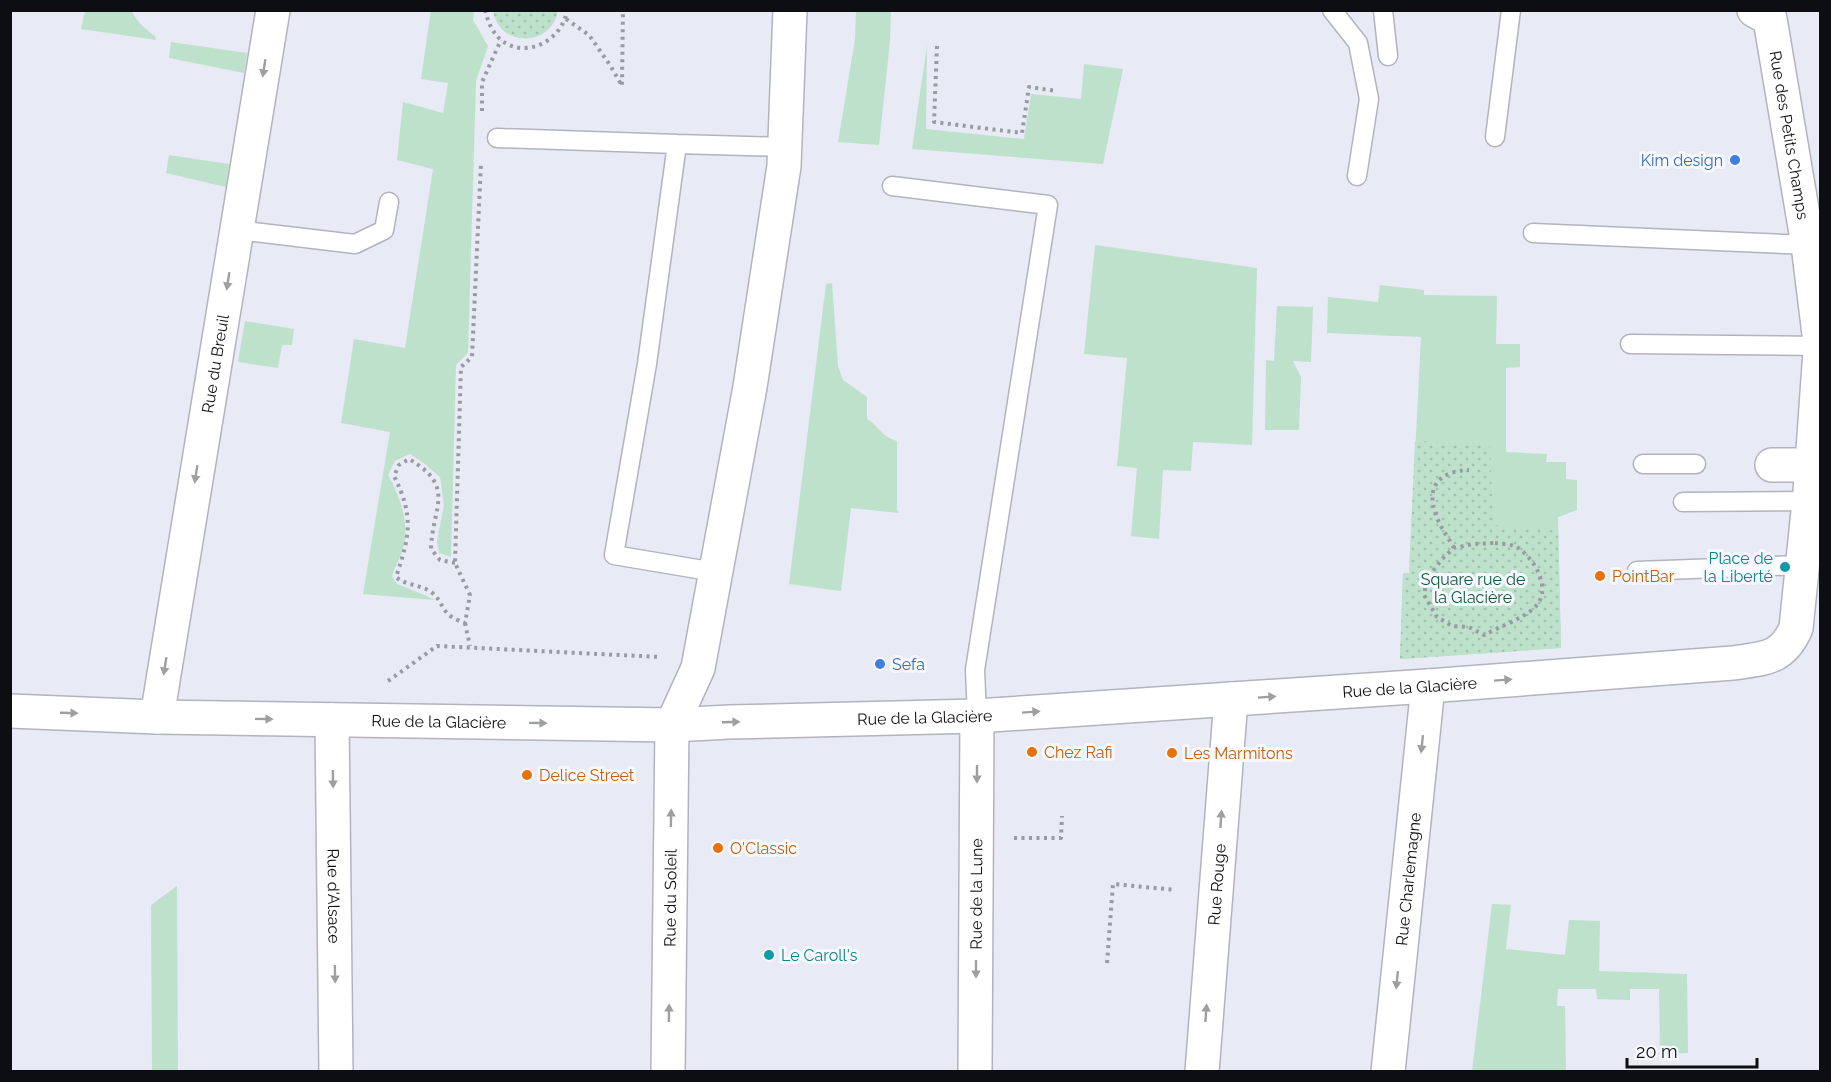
<svg xmlns="http://www.w3.org/2000/svg" width="1831" height="1082" font-family="Raleway,sans-serif">
<style>
.grass{fill:#bde1cb}
.park{fill:url(#park-dots)}
.lines{fill:none;stroke-linecap:round;stroke-linejoin:round}
.service-casing{stroke:#b2b3be;stroke-width:21}
.minor-casing{stroke:#b2b3be;stroke-width:36}
.path{stroke:#999ba3;stroke-width:4;stroke-dasharray:3 4.5;stroke-linecap:butt}
.service{stroke:#fff;stroke-width:18}
.minor{stroke:#fff;stroke-width:33}
.oneway{fill:#9e9fa0}
.shop-dot{fill:#3f7fe0;stroke:#f7f8fe;stroke-width:2}
.culture-dot{fill:#0f9aa8;stroke:#f7f8fe;stroke-width:2}
.food-dot{fill:#e8710a;stroke:#f7f8fe;stroke-width:2}
.labels{text-anchor:middle;dominant-baseline:central;stroke-width:6;stroke-linejoin:round;paint-order:stroke}
.street-label{font-size:16px;fill:#0d0e11;stroke:#f7f8fe}
.shop-label{font-size:16px;fill:#366cbe;stroke:#f7f8fe;text-anchor:end}
.culture-label{font-size:16px;fill:#0d838f;stroke:#f7f8fe;text-anchor:end}
.food-label{font-size:16px;fill:#c56008;stroke:#f7f8fe;text-anchor:start}
.park-label{font-size:16px;fill:#0f5a39;stroke:#f7f8fe}
</style>
<defs>
<pattern id="park-dots" width="8" height="8" patternUnits="userSpaceOnUse" patternTransform="scale(1.5)"><rect width="8" height="8" fill="#bde1cb"/><path d="M2 2h.1M6 6h.1" fill="none" stroke="#a1c0ad" stroke-width="1.8" stroke-linecap="round"/></pattern>
</defs>
<rect width="100%" height="100%" fill="#e8eaf5"/>
<path class="grass" d="M 431,10 L 474,11 L 473,20 L 488,46 L 476,81 L 468,353 L 456,365 L 451,557 L 439,553 L 437,541 L 444,505 L 440,477 L 425,464 L 410,454 L 395,461 L 388,475 C 400,496 410,524 403,549 C 400,558 395,566 392,576 L 397,584 L 427,596 L 434,600 L 363,594 L 390,432 L 341,423 L 354,339 L 405,348 L 433,169 L 397,160 L 403,102 L 443,113 L 448,83 L 421,79 Z
M 85,11 L 132,11 C 136,21 146,30 155,36 L 156,40 L 81,29 Z
M 856,11 L 891,11 L 890,41 L 879,145 L 838,142 L 855,39 Z
M 171,42 L 247,53 L 244,73 L 169,58 Z
M 927,45 L 926,129 L 1024,139 L 1031,94 L 1081,99 L 1084,64 L 1123,69 L 1103,164 L 912,149 Z
M 169,155 L 229,164 L 226,187 L 166,173 Z
M 1095,245 L 1257,268 L 1252,445 L 1193,442 L 1191,471 L 1163,470 L 1159,539 L 1131,536 L 1137,468 L 1117,466 L 1127,358 L 1084,354 Z
M 832,283 L 838,366 L 843,380 L 867,397 L 867,419 C 881,428 880,436 897,441 L 897,510 L 899,513 L 851,508 L 841,591 L 789,584 L 826,284 Z
M 1380,285 L 1424,290 L 1424,295 L 1497,296 L 1496,344 L 1520,344 L 1520,367 L 1506,368 L 1506,452 L 1547,454 L 1546,462 L 1566,462 L 1566,479 L 1577,480 L 1577,510 L 1558,517 L 1561,648 L 1400,659 L 1403,573 L 1409,573 L 1421,337 L 1327,333 L 1328,297 L 1378,302 Z
M 1277,306 L 1313,307 L 1311,362 L 1293,361 L 1301,377 L 1299,430 L 1265,430 L 1266,360 L 1274,361 Z
M 245,321 L 294,329 L 292,345 L 282,345 L 278,368 L 238,362 Z
M 177,886 L 178,1071 L 152,1071 L 151,905 Z
M 1492,904 L 1511,905 L 1506,949 L 1565,955 L 1569,920 L 1600,921 L 1599,971 L 1687,974 L 1688,1053 L 1660,1054 L 1659,989 L 1630,989 L 1630,1000 L 1597,999 L 1596,989 L 1558,989 L 1557,1006 L 1565,1006 L 1566,1071 L 1472,1071 Z"/>
<path class="park" d="M 493,10 L 558,10 C 552,48 498,48 493,10 Z
M 1415,441 L 1490,444 L 1493,525 L 1558,531 L 1561,648 L 1400,659 L 1403,573 L 1409,573 Z"/>
<g class="lines">
<g class="service-casing">
<path id="service" d="M 1332,10 L 1358,43 L 1369,99 L 1357,176
M 1383,10 L 1388,56
M 1495,137 L 1511,10
M 497,138 L 677,144
M 892,186 L 1048,205 L 975,670 L 977,716
M 237,230 L 355,244 L 384,230 L 389,202
M 1533,233 L 1808,245
M 1630,344 L 1820,346
M 1643,464 L 1696,464
M 1683,502 L 1809,501
M 1637,571 L 1802,565
M 715,572 L 614,555 L 647,364 L 677,144 L 785,147"/>
</g>
<g class="minor-casing">
<g id="minor">
<path id="s1" d="M 1754,10 L 1770,19 L 1808,245 L 1820,342"/>
<path d="M 1772,465 L 1811,465"/>
<path id="s2" d="M 10,711 L 157,717 L 672,725 L 729,722 L 977,716 L 1428,686 L 1733,663 C 1764,658 1782,660 1796,628 L 1810,492 L 1820,351"/>
<path id="s3" d="M 157,717 L 273,10"/>
<path id="s4" d="M 332,720 L 336,1072"/>
<path id="s5" d="M 668,1072 L 672,725 L 698,668 L 750,387 L 784,166 L 790,10"/>
<path id="s6" d="M 975,1072 L 977,716"/>
<path id="s7" d="M 1202,1072 L 1231,699"/>
<path id="s8" d="M 1388,1072 L 1428,686"/>
</g>
</g>
<path class="path" d="M 485,10 C 488,22 492,32 501,40 C 526,60 563,40 567,10
M 566,19 L 589,35 L 610,65 L 622,86 L 623,10
M 937,46 L 934,122 L 1022,133 L 1029,87 L 1057,91
M 482,111 L 482,82 L 501,40
M 1495,543 C 1503,544 1512,544 1518,548 C 1536,560 1553,591 1534,608 C 1522,619 1499,627 1484,635 L 1469,627 L 1452,626 L 1437,617 L 1424,595 L 1426,583 L 1433,571 L 1442,559 L 1454,548 L 1473,544 Z
M 1454,548 C 1448,537 1440,527 1436,515 C 1425,485 1441,471 1469,470
M 455,563 L 440,560 L 431,549 C 432,507 457,487 409,459 L 399,465 L 394,476 C 414,516 410,536 396,577 C 406,586 420,584 431,592 C 440,598 441,607 448,614 C 452,618 460,621 465,623 L 470,595 L 455,563 L 461,367 L 472,357 L 481,163
M 465,623 L 470,646
M 388,681 L 437,646 L 660,657
M 1014,838 L 1061,838 L 1062,816
M 1107,963 L 1113,884 L 1176,890"/>
<use href="#service" class="service"/>
<use href="#minor" class="minor"/>
</g>
<defs><path id="oneway-solid" d="M-6-.8H1V-3.2L6.5 0L1 3.2V.8H-6Z" transform="scale(1.5)"/></defs>
<g class="oneway">
<use href="#oneway-solid" transform="translate(264 68) rotate(99)"/>
<use href="#oneway-solid" transform="translate(228 281) rotate(99)"/>
<use href="#oneway-solid" transform="translate(196 474) rotate(99)"/>
<use href="#oneway-solid" transform="translate(165 666) rotate(99)"/>
<use href="#oneway-solid" transform="translate(1503 680) rotate(-4)"/>
<use href="#oneway-solid" transform="translate(1267 697) rotate(-4)"/>
<use href="#oneway-solid" transform="translate(1031 712) rotate(-4)"/>
<use href="#oneway-solid" transform="translate(69 713) rotate(2)"/>
<use href="#oneway-solid" transform="translate(264 719) rotate(1)"/>
<use href="#oneway-solid" transform="translate(731 722) rotate(-2)"/>
<use href="#oneway-solid" transform="translate(538 723) rotate(1)"/>
<use href="#oneway-solid" transform="translate(1422 744) rotate(96)"/>
<use href="#oneway-solid" transform="translate(977 774) rotate(90)"/>
<use href="#oneway-solid" transform="translate(333 779) rotate(89)"/>
<use href="#oneway-solid" transform="translate(671 818) rotate(-89)"/>
<use href="#oneway-solid" transform="translate(1221 819) rotate(-86)"/>
<use href="#oneway-solid" transform="translate(976 969) rotate(90)"/>
<use href="#oneway-solid" transform="translate(335 974) rotate(89)"/>
<use href="#oneway-solid" transform="translate(1397 980) rotate(96)"/>
<use href="#oneway-solid" transform="translate(669 1013) rotate(-89)"/>
<use href="#oneway-solid" transform="translate(1206 1013) rotate(-86)"/>
</g>
<g class="shop-dot">
<circle cx="1735" cy="160" r="6"/>
<circle cx="880" cy="664" r="6"/>
</g>
<g class="culture-dot">
<circle cx="1785" cy="567" r="6"/>
<circle cx="769" cy="955" r="6"/>
</g>
<g class="food-dot">
<circle cx="1600" cy="576" r="6"/>
<circle cx="1032" cy="752" r="6"/>
<circle cx="1172" cy="753" r="6"/>
<circle cx="527" cy="775" r="6"/>
<circle cx="718" cy="848" r="6"/>
</g>
<g class="labels">
<g class="street-label">
<text stroke="none"><textPath href="#s1" startOffset="136">Rue des Petits Champs</textPath></text>
<text stroke="none"><textPath href="#s3" startOffset="358">Rue du Breuil</textPath></text>
<text stroke="none"><textPath href="#s2" startOffset="1401">Rue de la Glacière</textPath></text>
<text stroke="none"><textPath href="#s2" startOffset="915">Rue de la Glacière</textPath></text>
<text stroke="none"><textPath href="#s2" startOffset="429">Rue de la Glacière</textPath></text>
<text stroke="none"><textPath href="#s8" startOffset="194">Rue Charlemagne</textPath></text>
<text stroke="none"><textPath href="#s7" startOffset="188">Rue Rouge</textPath></text>
<text stroke="none"><textPath href="#s6" startOffset="178">Rue de la Lune</textPath></text>
<text stroke="none"><textPath href="#s4" startOffset="176">Rue d'Alsace</textPath></text>
<text stroke="none"><textPath href="#s5" startOffset="174">Rue du Soleil</textPath></text>
</g>
<g class="shop-label">
<text x="1723" y="160">Kim design</text>
<text x="892" y="664" text-anchor="start">Sefa</text>
</g>
<g class="culture-label">
<text x="1773" y="558">Place de<tspan x="1773" dy="18">la Liberté</tspan></text>
<text x="781" y="955" text-anchor="start">Le Caroll's</text>
</g>
<g class="food-label">
<text x="1612" y="576">PointBar</text>
<text x="1044" y="752">Chez Rafi</text>
<text x="1184" y="753">Les Marmitons</text>
<text x="539" y="775">Delice Street</text>
<text x="730" y="848">O'Classic</text>
</g>
<g class="park-label">
<text x="1473" y="579">Square rue de<tspan x="1473" dy="18">la Glacière</tspan></text>
</g>
</g>
<rect width="1831" height="1082" fill="none" stroke="#0d0e11" stroke-width="24"/>
<path d="M1627 1058v9h130v-9" fill="none" stroke="#0d0e11" stroke-width="3"/>
<text x="1636" y="1058" font-size="18" fill="#0d0e11" stroke="#f7f8fe" stroke-width="4.5" paint-order="stroke">20 m</text>
</svg>
